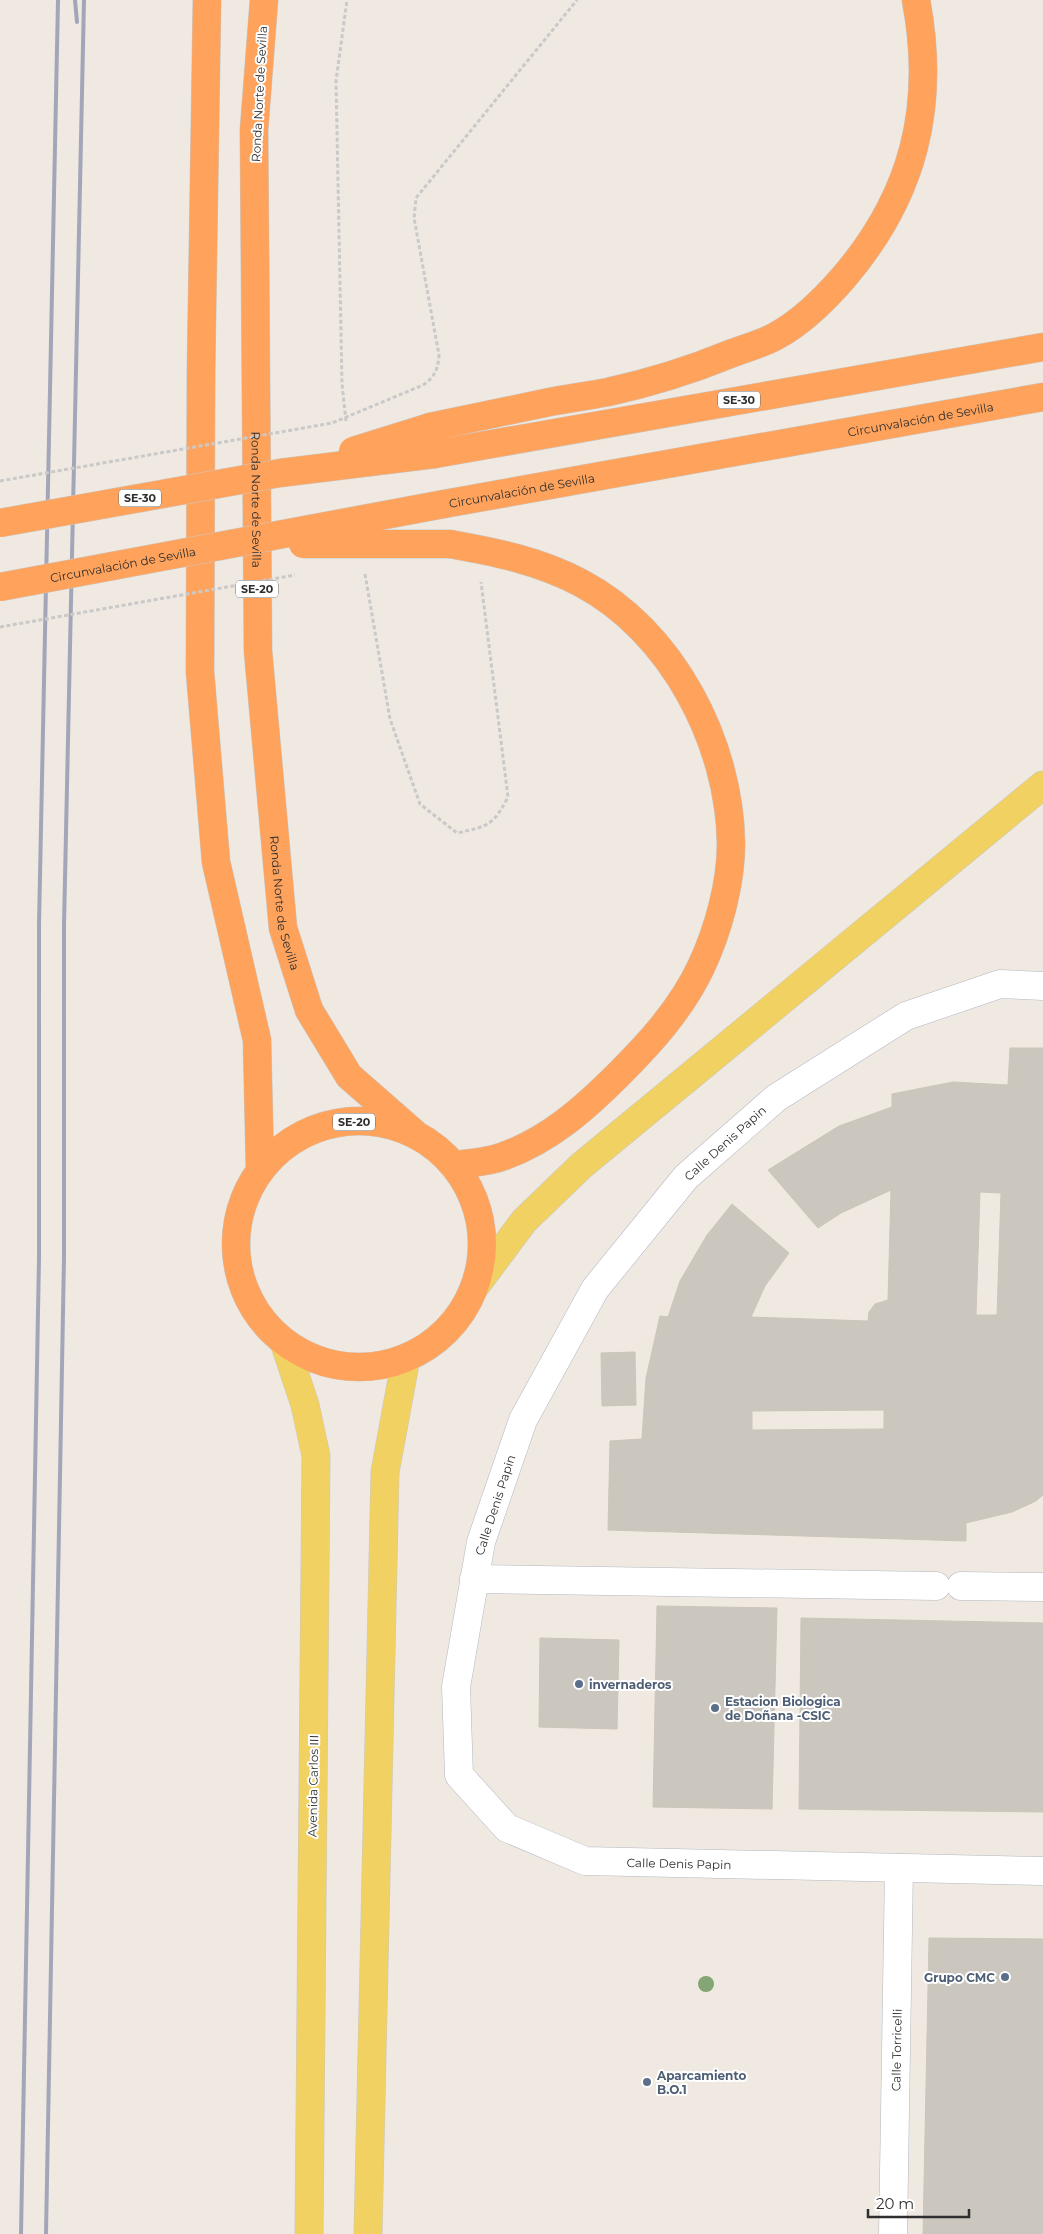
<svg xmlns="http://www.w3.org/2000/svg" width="1043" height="2234" font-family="Montserrat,sans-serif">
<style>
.building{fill:#cbc7bf;stroke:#cbc5ba;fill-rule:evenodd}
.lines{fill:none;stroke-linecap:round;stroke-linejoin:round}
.minor-casing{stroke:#b4b7c1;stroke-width:29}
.major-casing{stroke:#c9c9c9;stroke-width:29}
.highway-casing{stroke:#c9c9c9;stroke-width:29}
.path{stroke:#c9c9c9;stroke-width:3;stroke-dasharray:4 2.5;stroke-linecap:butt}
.minor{stroke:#fff;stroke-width:28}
.major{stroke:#f2d163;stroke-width:28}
.highway{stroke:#ffa35c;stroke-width:28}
.rail{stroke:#a3a6b8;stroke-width:4}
.highway-bridge-casing{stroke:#c9c9c9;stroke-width:29;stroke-linecap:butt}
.path-bridge{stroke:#c9c9c9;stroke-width:3;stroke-dasharray:4 2.5;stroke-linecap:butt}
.highway-bridge{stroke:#ffa35c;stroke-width:28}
.tree{fill:#84a574}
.service-dot{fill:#5c6f8a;stroke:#fff;stroke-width:2}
.labels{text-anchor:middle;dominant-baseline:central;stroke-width:4;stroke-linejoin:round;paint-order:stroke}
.shield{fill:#fff;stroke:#6d6d6d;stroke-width:1}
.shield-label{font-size:11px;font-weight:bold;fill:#2e2e2e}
.street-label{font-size:12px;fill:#2e2e2e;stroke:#fff}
.service-label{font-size:12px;font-weight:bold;fill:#4e5e75;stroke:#fff;text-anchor:start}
</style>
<rect width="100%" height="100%" fill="#efe9e1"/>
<path class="building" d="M 1010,1048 L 1043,1048 L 1043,1495 L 1036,1501 L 1012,1512 L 966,1523 L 966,1541 L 608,1530 L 610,1441 L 642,1439 L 646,1378 L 660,1316 L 668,1317 L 680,1281 L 707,1235 L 732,1204 L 789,1253 L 765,1286 L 751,1317 L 868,1321 L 869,1312 L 875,1304 L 888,1300 L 891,1190 L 841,1213 L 818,1228 L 768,1170 L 839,1126 L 892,1107 L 892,1094 L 953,1082 L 1008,1085 ZM 980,1192 L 1001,1193 L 997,1315 L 976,1315 ZM 884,1410 L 884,1429 L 752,1430 L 752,1411 Z
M 635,1352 L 636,1405 L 602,1406 L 601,1353 Z
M 657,1606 L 777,1608 L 772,1809 L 653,1807 Z
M 801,1618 L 1043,1623 L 1043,1812 L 799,1809 Z
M 540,1638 L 619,1640 L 617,1729 L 539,1727 Z
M 929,1938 L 1043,1939 L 1043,2234 L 923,2234 Z"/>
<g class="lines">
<g class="minor-casing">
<g id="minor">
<path id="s1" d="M 1043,986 L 1000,984 L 906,1016 L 776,1098 L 686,1177 L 595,1289 L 523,1420 L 481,1542 L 456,1687 L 459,1775 L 507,1828 L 585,1861 L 1043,1871"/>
<path d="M 474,1579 L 936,1586"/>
<path d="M 961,1586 L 1043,1587"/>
<path id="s2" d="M 893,2234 L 899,1868"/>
</g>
</g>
<g class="major-casing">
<path id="major" d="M 477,1284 L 524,1221 L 581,1166 L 1043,785
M 284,1342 L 305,1405 L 316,1456 L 309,2234
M 368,2234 L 385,1472 L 406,1358"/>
</g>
<g class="highway-casing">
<g id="highway">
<path d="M 207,0 L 201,373 L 200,672 L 216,862 L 257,1040 L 260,1170"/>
<path id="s3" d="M 264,0 L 254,130 L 258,651 L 283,928 L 309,1010 L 349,1076 L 414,1133"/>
<path d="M 430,427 C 468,419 506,411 545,403 C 565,399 587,396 608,392 C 649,383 691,370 730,354 C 745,348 762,344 776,336 C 802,322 825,299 844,277 C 914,195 936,106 916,0"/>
<path d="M 435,454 L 1043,347"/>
<path id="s4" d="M 444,504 L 1043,397"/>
<path d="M 450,544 C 495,552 540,561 581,583 C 672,631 730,743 731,844 C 731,884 718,931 701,967 C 681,1009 651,1042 618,1075 C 585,1108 549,1140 504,1156 C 489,1162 471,1163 455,1165"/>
<circle cx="359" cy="1244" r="123"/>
</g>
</g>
<path class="path" d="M 423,385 C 435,377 438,369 439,355 L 414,218 L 416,198 L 577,0
M 346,421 L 342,384 L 336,81 L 347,0
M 365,574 L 390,719 L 420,804 L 457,833 C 488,826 493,826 508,797 L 481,582"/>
<use href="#minor" class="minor"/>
<use href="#major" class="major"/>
<use href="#highway" class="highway"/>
<path class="rail" d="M 75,0 L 77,22
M 21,2234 L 39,1258 L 39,925 L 58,0
M 46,2234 L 64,1258 L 64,925 L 84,0"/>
<g class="highway-bridge-casing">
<g id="highway-bridge">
<path d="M 353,451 L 430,427"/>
<path d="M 0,523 L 280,473 L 435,454"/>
<path d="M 303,544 L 450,544"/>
<path id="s5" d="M 0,587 L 444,504"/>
</g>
</g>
<path class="path-bridge" d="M 0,481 L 332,423 L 423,385
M 0,627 L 295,575"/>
<use href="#highway-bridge" class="highway-bridge"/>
</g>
<circle class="tree" cx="706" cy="1984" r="8"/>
<g class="service-dot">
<circle cx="579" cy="1684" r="5"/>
<circle cx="715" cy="1708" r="5"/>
<circle cx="1005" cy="1977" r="5"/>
<circle cx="647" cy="2082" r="5"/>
</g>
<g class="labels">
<g class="shield">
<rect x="718" y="391.5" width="42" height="17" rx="4"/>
<rect x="119" y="489.5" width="42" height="17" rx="4"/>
<rect x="236" y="580.5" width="42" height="17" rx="4"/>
<rect x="333" y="1113.5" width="42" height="17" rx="4"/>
</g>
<g class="shield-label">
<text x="739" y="400">SE-30</text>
<text x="140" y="498">SE-30</text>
<text x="257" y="589">SE-20</text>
<text x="354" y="1122">SE-20</text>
</g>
<g class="street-label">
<text transform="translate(259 94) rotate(-87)">Ronda Norte de Sevilla</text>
<text stroke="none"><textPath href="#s4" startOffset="484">Circunvalación de Sevilla</textPath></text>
<text stroke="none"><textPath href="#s4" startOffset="79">Circunvalación de Sevilla</textPath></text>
<text stroke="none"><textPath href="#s3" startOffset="500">Ronda Norte de Sevilla</textPath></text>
<text stroke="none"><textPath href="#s5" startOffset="125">Circunvalación de Sevilla</textPath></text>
<text stroke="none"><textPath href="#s3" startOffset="905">Ronda Norte de Sevilla</textPath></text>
<text transform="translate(725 1143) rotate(-42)">Calle Denis Papin</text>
<text transform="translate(495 1505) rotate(-72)">Calle Denis Papin</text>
<text transform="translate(313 1786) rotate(-89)">Avenida Carlos III</text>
<text stroke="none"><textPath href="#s1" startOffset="1324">Calle Denis Papin</textPath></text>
<text stroke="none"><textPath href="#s2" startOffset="184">Calle Torricelli</textPath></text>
</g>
<g class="service-label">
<text x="589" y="1684">invernaderos</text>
<text x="725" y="1701">Estacion Biologica<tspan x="725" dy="14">de Doñana -CSIC</tspan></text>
<text x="995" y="1977" text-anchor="end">Grupo CMC</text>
<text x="657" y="2075">Aparcamiento<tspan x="657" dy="14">B.O.1</tspan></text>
</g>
</g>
<path d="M868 2209v8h101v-8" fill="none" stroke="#2e2e2e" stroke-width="2.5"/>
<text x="876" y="2209" font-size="15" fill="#2e2e2e" stroke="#ffffff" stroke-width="4" paint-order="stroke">20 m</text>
</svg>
